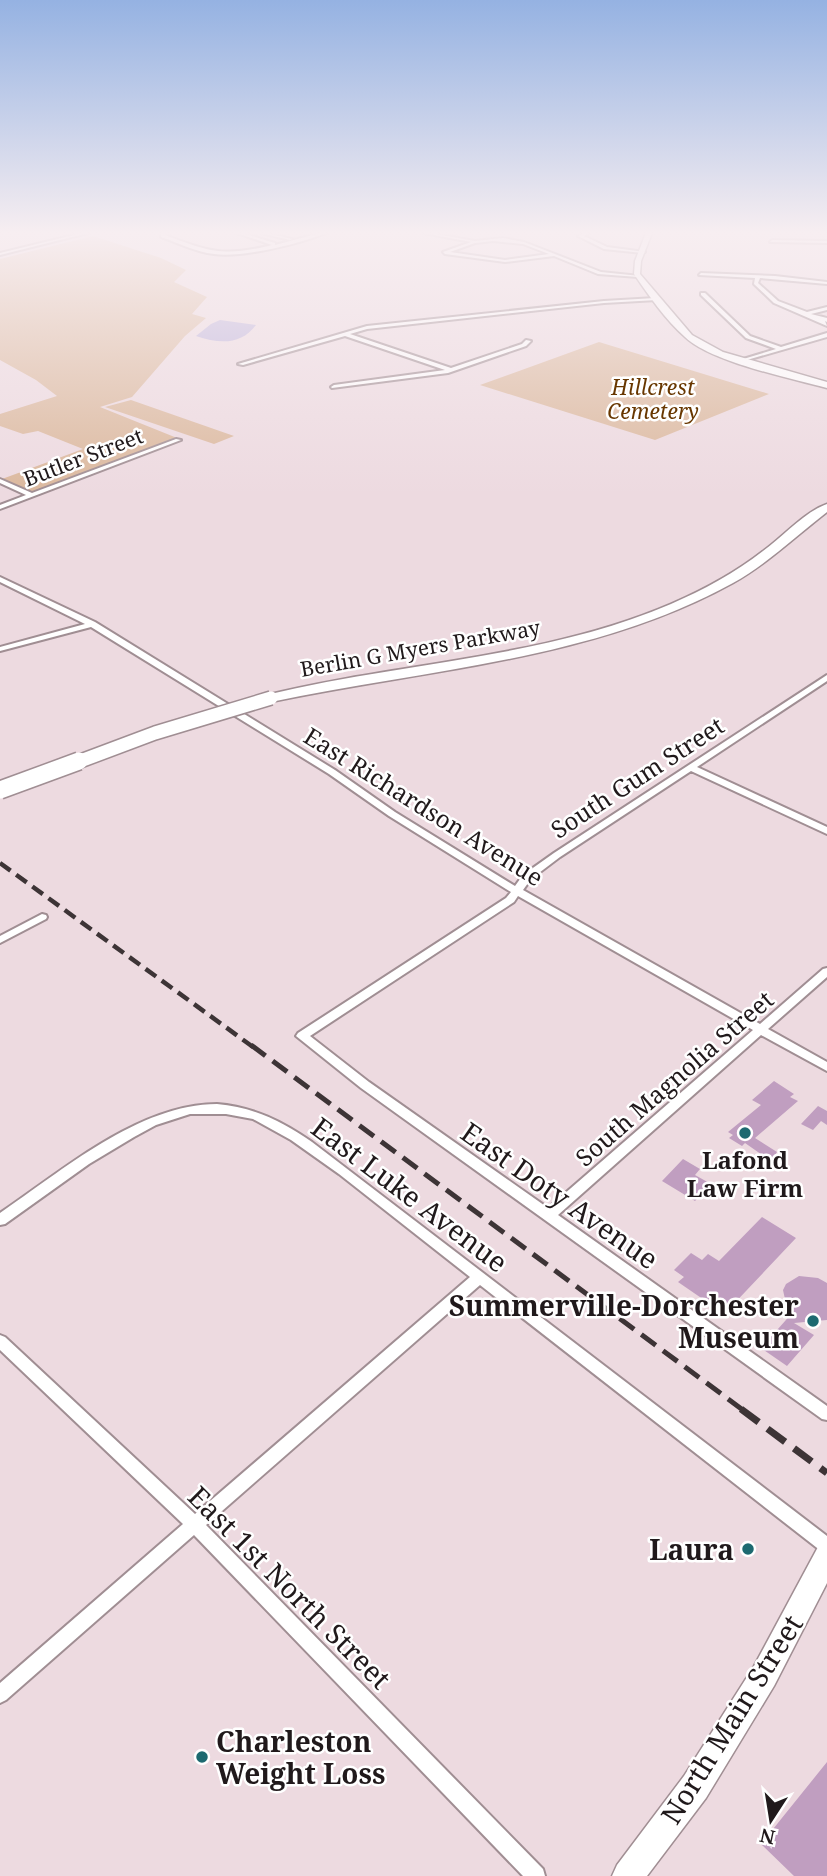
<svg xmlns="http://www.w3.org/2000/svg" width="827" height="1876" font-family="'Noto Serif',serif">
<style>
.green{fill:#dbb89d}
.water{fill:#b9afda}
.building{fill:#c09ec0}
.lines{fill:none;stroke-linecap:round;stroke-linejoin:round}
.street-casing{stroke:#a08e93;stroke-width:4}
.secondary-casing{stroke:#a08e93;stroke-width:3}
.primary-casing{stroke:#a08e93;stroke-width:3}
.street{fill:#fff;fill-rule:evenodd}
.secondary{fill:#fff;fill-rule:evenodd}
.primary{fill:#fff;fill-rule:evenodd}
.rail-far2{stroke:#3d3436;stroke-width:4.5;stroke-dasharray:13 7;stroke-linecap:butt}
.rail-far1{stroke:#3d3436;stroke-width:5;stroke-dasharray:18 9;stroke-linecap:butt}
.rail{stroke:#3d3436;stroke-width:7;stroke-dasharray:22 11;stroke-linecap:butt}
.primary-bridge-far1-casing{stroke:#a08e93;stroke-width:16;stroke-linecap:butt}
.primary-bridge-casing{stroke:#a08e93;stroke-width:20;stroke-linecap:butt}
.primary-bridge-far1{stroke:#fff;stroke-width:13}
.primary-bridge{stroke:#fff;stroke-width:17}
.poi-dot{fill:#1d6970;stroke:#fff;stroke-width:2.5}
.labels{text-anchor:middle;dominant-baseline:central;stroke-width:5;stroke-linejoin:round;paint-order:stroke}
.far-park-label{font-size:21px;font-style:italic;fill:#683700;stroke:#fff}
.far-street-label{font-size:21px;fill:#20191b;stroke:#fff}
.street-label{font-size:24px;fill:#20191b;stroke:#fff}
.poi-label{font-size:24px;font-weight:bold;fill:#20191b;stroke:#fff}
.near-street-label{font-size:28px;fill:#20191b;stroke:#fff}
.near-poi-label{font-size:28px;font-weight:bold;fill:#20191b;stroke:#fff;text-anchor:end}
</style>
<rect width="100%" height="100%" fill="#eddae0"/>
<path class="green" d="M 93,236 L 161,258 L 186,270 L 174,282 L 207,297 L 192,314 L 206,318 L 185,336 L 132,397 L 100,407 L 182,440 L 34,493 L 2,479 L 83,449 L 38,431 L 23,434 L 0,426 L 0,414 L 57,396 L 36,380 L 0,360 L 0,259 Z
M 599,342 L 769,394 L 655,440 L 480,385 Z
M 131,400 L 234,436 L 214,444 L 105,407 Z"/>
<path class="water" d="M 220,320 L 256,325 C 241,345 220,344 196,336 L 211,324 Z"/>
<path class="building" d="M 774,1081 L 794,1094 L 790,1097 L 798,1101 L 755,1138 L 777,1152 L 771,1161 L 745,1143 L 742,1146 L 729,1138 L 733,1135 L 728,1132 L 761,1105 L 752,1100 Z
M 818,1106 L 827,1111 L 827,1125 L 821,1121 L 813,1130 L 801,1124 Z
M 683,1159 L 700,1169 L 695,1175 L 711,1184 L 695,1201 L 662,1181 Z
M 762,1217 L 796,1238 L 728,1310 L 714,1301 L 710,1304 L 678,1282 L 684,1277 L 674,1270 L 691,1253 L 702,1260 L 708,1254 L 719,1261 Z
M 799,1276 L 818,1278 L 827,1283 L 827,1320 L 794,1323 L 814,1335 L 787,1366 L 761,1348 L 793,1312 L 786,1304 L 783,1290 L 786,1284 Z
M 827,1762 L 827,1876 L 794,1876 L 761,1844 Z"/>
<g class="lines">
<g class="street-casing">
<path id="street" d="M 82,233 L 88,233 L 0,255 L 0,253 Z
M 161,233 L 165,233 L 165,235 C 210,252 224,257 272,245 L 237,233 L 242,233 L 275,243 L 275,245 L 320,233 L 326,233 C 299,244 242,258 214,254 C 195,252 179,243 161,237 Z
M 261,233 L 267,233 L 292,239 L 290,240 Z
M 424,233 L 431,233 L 475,241 L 503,238 L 524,242 L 601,272 L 640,276 L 638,277 L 598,274 L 554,256 L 505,262 L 445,254 L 443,252 L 471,242 ZM 493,241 L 523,244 L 549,254 L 505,260 L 450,252 L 475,243 Z
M 584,233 L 589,233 L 584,236 L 607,247 L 645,252 L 643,253 L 604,249 L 578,236 Z
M 772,240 L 827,241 L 827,243 L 770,242 Z
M 701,273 L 775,276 L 827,282 L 827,284 L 760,278 L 758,283 L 778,301 L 807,312 L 827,307 L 827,310 L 811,314 L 827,318 L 827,322 L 825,321 L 827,326 L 774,303 L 754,284 L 755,278 L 699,275 Z
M 701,293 L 705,293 L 750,336 L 781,347 L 827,333 L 827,337 L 740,362 L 740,360 L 776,349 L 746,338 L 701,295 Z
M 655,298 L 657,300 L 604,303 L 367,329 L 350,334 L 451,368 L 522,344 L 526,340 L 531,341 L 526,346 L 448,373 L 332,388 L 331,387 L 334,385 L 445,370 L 345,336 L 243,365 L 238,364 L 367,326 L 604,301 Z
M 176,439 L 181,440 L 0,509 L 0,505 L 26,495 L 0,483 L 0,479 L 32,493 Z
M 0,577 L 95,622 L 335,770 L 395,812 L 515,886 L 523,875 L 554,853 L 827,675 L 827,681 L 697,767 L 827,827 L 827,834 L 691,771 L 560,857 L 531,879 L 523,890 L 760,1024 L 823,969 L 827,968 L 827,977 L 768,1029 L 827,1062 L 827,1071 L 761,1035 L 558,1215 L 827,1406 L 827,1420 L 822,1419 L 361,1088 L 296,1036 L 298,1033 L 506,898 L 511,892 L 389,816 L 329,774 L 91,627 L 0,651 L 0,647 L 85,624 L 0,582 ZM 518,896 L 753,1030 L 548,1208 L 369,1082 L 310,1036 L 514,902 Z
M 42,914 L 46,915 L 47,917 L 46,919 L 0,943 L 0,936 Z
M 217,1104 C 254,1107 283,1122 312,1142 L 827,1536 L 827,1554 L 821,1551 L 480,1285 L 206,1525 L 543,1869 L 545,1876 L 523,1876 L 194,1535 L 6,1700 L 0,1703 L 0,1683 L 183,1524 L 0,1350 L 0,1335 L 5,1337 L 195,1514 L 470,1277 L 339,1174 L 291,1140 L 253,1119 L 226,1114 L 190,1114 L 156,1125 L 134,1137 L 89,1164 L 5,1224 L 0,1225 L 0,1213 C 62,1171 139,1104 217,1104 Z"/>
</g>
<g class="secondary-casing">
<path id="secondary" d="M 646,233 L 652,233 L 641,261 L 640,274 L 692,335 L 723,352 L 827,382 L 827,388 C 790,378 711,362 685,337 C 665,319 649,296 634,274 L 635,261 Z"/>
</g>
<g class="primary-casing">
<path id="primary" d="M 827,504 L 827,512 C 796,536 767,564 733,583 C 592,661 426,669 271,702 L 264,698 L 266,695 C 400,662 543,659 671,604 C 703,590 735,573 763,551 C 783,537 804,512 827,504 Z
M 827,1543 L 827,1583 L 774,1686 L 706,1798 L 647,1876 L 612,1876 L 617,1865 L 684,1776 L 754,1666 L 818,1547 Z"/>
</g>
<use href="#street" class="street"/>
<use href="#secondary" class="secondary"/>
<use href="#primary" class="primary"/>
<path class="rail-far2" d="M 0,863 L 253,1047"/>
<path class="rail-far1" d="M 251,1045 L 743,1410"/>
<path class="rail" d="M 741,1409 L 827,1473"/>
<g class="primary-bridge-far1-casing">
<path id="primary-bridge-far1" d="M 75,763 L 155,733 L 271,698"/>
</g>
<g class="primary-bridge-casing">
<path id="primary-bridge" d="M 0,790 L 79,761"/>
</g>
<use href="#primary-bridge-far1" class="primary-bridge-far1"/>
<use href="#primary-bridge" class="primary-bridge"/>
</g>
<linearGradient id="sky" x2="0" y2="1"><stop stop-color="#95b2e2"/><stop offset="0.47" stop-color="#f7eef1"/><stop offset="1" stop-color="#f7eef1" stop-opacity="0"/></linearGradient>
<rect width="827" height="495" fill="url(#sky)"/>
<g class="poi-dot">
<circle cx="745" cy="1133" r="7"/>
<circle cx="813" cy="1321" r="7"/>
<circle cx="748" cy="1549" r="7"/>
<circle cx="202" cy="1757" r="7"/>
</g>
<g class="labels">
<g class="far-park-label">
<text x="653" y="387">Hillcrest<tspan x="653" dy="24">Cemetery</tspan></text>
</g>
<g class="far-street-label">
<text transform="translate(83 457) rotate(-21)">Butler Street</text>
<text transform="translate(420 648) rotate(-10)">Berlin G Myers Parkway</text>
</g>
<g class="street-label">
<text transform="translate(637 777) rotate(-33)">South Gum Street</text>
<text transform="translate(424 806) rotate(32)">East Richardson Avenue</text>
<text transform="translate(674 1078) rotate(-41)">South Magnolia Street</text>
</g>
<g class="poi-label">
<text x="745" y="1159">Lafond<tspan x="745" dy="28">Law Firm</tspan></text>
</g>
<g class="near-street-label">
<text transform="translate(410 1194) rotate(37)">East Luke Avenue</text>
<text transform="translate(560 1195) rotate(35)">East Doty Avenue</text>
<text transform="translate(290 1587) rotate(45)">East 1st North Street</text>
<text transform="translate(731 1719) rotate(-58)">North Main Street</text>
</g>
<g class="near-poi-label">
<text x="799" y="1305">Summerville-Dorchester<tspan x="799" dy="32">Museum</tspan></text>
<text x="734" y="1549">Laura</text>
<text x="216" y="1741" text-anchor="start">Charleston<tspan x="216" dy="32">Weight Loss</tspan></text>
</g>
</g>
<g transform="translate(771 1820) rotate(192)" stroke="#ffffff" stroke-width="5" paint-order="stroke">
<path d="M0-5L12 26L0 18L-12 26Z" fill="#20191b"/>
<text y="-10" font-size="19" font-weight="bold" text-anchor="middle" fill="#20191b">N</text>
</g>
</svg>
